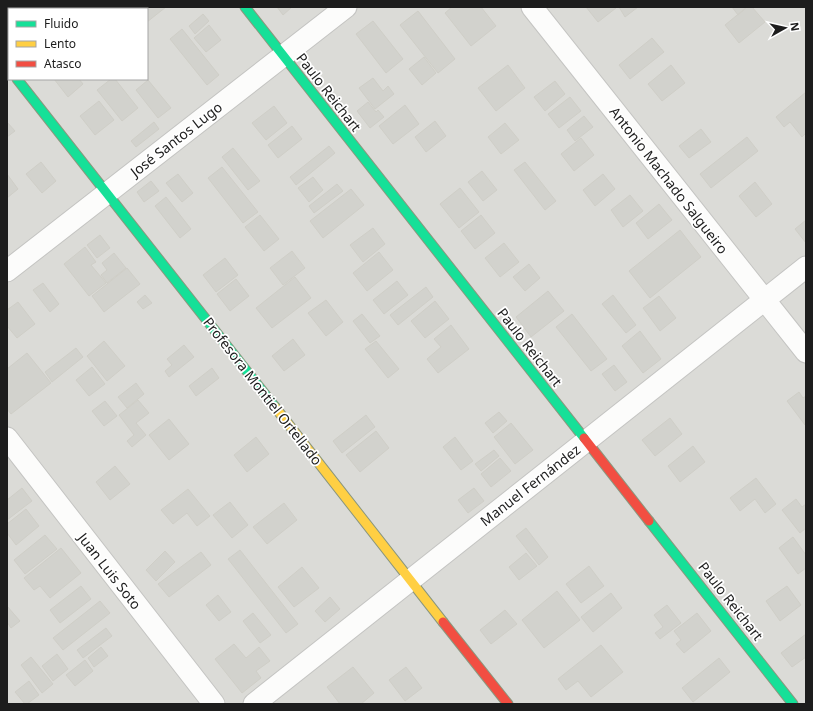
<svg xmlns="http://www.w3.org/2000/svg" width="813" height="711" font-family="'Noto Sans',sans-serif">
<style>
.residential{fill:#dbdbd7;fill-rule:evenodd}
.building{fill:#d2d2cd;stroke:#cfcec7}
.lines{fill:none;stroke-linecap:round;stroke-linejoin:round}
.street-casing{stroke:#c4c4c2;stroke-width:23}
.fast-casing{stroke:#8b977e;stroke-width:11}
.slow-casing{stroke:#8b977e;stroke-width:11}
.jam-casing{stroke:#8b977e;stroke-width:11}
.street{stroke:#fcfcfb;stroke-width:21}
.fast{stroke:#16e098;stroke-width:9}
.slow{stroke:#ffcf43;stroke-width:9}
.jam{stroke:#f24e42;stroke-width:9}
.labels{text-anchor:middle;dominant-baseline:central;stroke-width:3.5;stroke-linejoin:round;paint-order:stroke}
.street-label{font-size:14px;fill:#1d1d1d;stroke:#fff}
</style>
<rect width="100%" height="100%" fill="#ecece6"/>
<path class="residential" d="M 7,7 L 806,7 L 806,704 L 7,704 ZM 9,9 L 147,9 L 147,79 L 9,79 Z"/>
<path class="building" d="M 25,7 L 47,7 L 48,9 L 22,9 Z
M 137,7 L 166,7 L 147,22 L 147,9 L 134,9 Z
M 277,7 L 292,7 L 283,15 Z
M 452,7 L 481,7 L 496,26 L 471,46 L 445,13 Z
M 586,7 L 615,7 L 616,8 L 598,22 Z
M 619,7 L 638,7 L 625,17 Z
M 732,7 L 747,7 L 738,15 Z
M 747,7 L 752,7 L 765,22 L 739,43 L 725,25 Z
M 418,11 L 455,59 L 438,73 L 400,25 Z
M 203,14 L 209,21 L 195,34 L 189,26 Z
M 373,21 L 403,59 L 386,73 L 356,34 Z
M 209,25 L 221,40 L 206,52 L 194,38 Z
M 182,29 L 219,75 L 207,85 L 170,39 Z
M 652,38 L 664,52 L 630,79 L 619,65 Z
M 424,57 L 436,73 L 422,85 L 409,69 Z
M 508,65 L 525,88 L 496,111 L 478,88 Z
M 671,65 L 685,83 L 662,101 L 648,84 Z
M 373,78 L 383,91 L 388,86 L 394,94 L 375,109 L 359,88 Z
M 54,79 L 79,79 L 83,84 L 68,97 Z
M 111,79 L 115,79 L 138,108 L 122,121 L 97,90 Z
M 148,80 L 171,108 L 158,118 L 136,90 Z
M 555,81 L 565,94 L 545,111 L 534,97 Z
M 806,92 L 806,133 L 802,137 L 790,122 L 784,127 L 776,117 Z
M 570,97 L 581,111 L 559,128 L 548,114 Z
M 99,101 L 114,120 L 95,135 L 80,116 Z
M 368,102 L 376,112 L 378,110 L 384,117 L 370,128 L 357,111 Z
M 405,105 L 419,124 L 393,144 L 379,126 Z
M 274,106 L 287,123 L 266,140 L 252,123 Z
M 584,116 L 593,127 L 575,141 L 567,130 Z
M 435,121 L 446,136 L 426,152 L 415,137 Z
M 7,122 L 15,131 L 7,137 Z
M 154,122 L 159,129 L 136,147 L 131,141 Z
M 505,123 L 519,140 L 501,154 L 488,137 Z
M 292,126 L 302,139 L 278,158 L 268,145 Z
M 701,129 L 711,142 L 689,158 L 679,146 Z
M 747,137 L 758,151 L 711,188 L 700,174 Z
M 581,138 L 594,155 L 574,171 L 561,154 Z
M 329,146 L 335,153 L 296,185 L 290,177 Z
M 233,148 L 260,181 L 248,190 L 222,157 Z
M 41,162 L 56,181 L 42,193 L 26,174 Z
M 525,162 L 556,201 L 545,210 L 514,170 Z
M 222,167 L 258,212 L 243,223 L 208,178 Z
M 482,171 L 497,190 L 483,201 L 468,182 Z
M 7,174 L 18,189 L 7,198 Z
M 178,174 L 193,193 L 182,202 L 166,183 Z
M 603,174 L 615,189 L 595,206 L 583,190 Z
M 313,177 L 323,190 L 309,202 L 298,188 Z
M 151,181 L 159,191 L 144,202 L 137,192 Z
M 755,182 L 772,204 L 756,217 L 739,196 Z
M 337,184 L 343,191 L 314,213 L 309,206 Z
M 460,188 L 479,212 L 459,228 L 440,204 Z
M 351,189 L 364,205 L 323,238 L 310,221 Z
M 630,195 L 643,211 L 623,227 L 611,210 Z
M 166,197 L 191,229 L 180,238 L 155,206 Z
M 659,204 L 672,220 L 648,239 L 636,223 Z
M 260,215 L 279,239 L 264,251 L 245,227 Z
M 481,215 L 495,233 L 475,249 L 461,231 Z
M 806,220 L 806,243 L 795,229 Z
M 373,228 L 385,244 L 363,262 L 350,245 Z
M 680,230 L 701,257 L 650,298 L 629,271 Z
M 100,235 L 110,248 L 97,258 L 87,245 Z
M 504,243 L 519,262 L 500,277 L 485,258 Z
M 85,247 L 96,262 L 91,265 L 106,283 L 89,296 L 64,264 Z
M 292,251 L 305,268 L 283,285 L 270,268 Z
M 379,252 L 393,270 L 367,291 L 353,273 Z
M 114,253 L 126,268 L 107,283 L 101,275 L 107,270 L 102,263 Z
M 225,258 L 238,275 L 216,292 L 203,275 Z
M 529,264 L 540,278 L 525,291 L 513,277 Z
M 127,268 L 140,284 L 104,312 L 92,296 Z
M 295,277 L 311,298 L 272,328 L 256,308 Z
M 236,279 L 249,296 L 230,311 L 217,294 Z
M 397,281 L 408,295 L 384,314 L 373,300 Z
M 43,283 L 59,304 L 50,312 L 33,290 Z
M 426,287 L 433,297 L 398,325 L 390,315 Z
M 548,291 L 564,311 L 531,337 L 516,317 Z
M 145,295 L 152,303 L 143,309 L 137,302 Z
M 613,295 L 636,325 L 626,333 L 602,304 Z
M 659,296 L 676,318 L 660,331 L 643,308 Z
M 326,300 L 343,322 L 326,336 L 308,313 Z
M 435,301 L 449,319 L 425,338 L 411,321 Z
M 18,302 L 35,324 L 17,338 L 7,326 L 7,310 Z
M 362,314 L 380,336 L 370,343 L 353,321 Z
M 572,314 L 607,359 L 591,371 L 556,327 Z
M 451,325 L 469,349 L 438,373 L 427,359 L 441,347 L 434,339 Z
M 640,331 L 661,359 L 643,373 L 622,346 Z
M 293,339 L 305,355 L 284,371 L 272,356 Z
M 104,341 L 125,366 L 107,381 L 87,356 Z
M 376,341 L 399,369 L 388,378 L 365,349 Z
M 184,345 L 194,357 L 169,377 L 165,371 L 172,365 L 167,359 Z
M 76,348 L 83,357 L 52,382 L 45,372 Z
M 27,353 L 51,383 L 11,414 L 7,409 L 7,369 Z
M 614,365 L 627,382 L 615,391 L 602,374 Z
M 92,367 L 105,384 L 89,396 L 76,380 Z
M 212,368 L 219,378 L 196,396 L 189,386 Z
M 136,383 L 144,394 L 127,408 L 118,397 Z
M 799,392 L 803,398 L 806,396 L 805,425 L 787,401 Z
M 138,400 L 149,413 L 136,423 L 146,435 L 132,447 L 127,441 L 134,435 L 119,415 Z
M 105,401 L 117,416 L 104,426 L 92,411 Z
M 499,412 L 507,421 L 493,433 L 485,423 Z
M 366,415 L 375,427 L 342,453 L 333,441 Z
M 670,418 L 682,434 L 655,456 L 642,440 Z
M 169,419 L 189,444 L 169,460 L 149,435 Z
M 511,423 L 533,450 L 515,464 L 494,437 Z
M 376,431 L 389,448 L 360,472 L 346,455 Z
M 256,437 L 269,454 L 247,472 L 234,455 Z
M 455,437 L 473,461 L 461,470 L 443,447 Z
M 693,446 L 705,462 L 680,482 L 668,466 Z
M 494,450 L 499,456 L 481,471 L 475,464 Z
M 500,458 L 511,471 L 491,487 L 481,474 Z
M 115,466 L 130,484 L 110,500 L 96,482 Z
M 756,478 L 776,504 L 765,513 L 755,499 L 740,511 L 730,498 Z
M 22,488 L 32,501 L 7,520 L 7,500 Z
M 474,488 L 484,501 L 468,513 L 458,500 Z
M 188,489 L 210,516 L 197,526 L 187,513 L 173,524 L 161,510 Z
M 796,499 L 802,507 L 806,504 L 806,528 L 800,533 L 782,510 Z
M 230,502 L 248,525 L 232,538 L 213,515 Z
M 284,503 L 297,520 L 267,544 L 253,527 Z
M 26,509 L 39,526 L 16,545 L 7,533 L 7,524 Z
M 526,528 L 548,557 L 539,565 L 516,536 Z
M 45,535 L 57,549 L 25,574 L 14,560 Z
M 793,537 L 806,555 L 806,568 L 798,574 L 779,548 Z
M 61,548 L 81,573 L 50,598 L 40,586 L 34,590 L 24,578 Z
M 240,550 L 298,624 L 286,633 L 228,559 Z
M 165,551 L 175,562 L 156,581 L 146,570 Z
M 201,552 L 211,565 L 169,597 L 158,584 Z
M 526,553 L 537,566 L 519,580 L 509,567 Z
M 589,566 L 604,586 L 581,603 L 566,584 Z
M 302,567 L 319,588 L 294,607 L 278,587 Z
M 81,586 L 91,599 L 60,623 L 50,610 Z
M 787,586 L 801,605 L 780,621 L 766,601 Z
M 557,591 L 580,620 L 544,648 L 522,620 Z
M 611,593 L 622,608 L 593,632 L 581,617 Z
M 218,595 L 231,612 L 219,621 L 206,605 Z
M 330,597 L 340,609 L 325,622 L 315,611 Z
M 100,601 L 110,613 L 63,650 L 53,638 Z
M 667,605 L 681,623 L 660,639 L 655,633 L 663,627 L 654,615 Z
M 7,606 L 20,621 L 11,628 L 7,622 Z
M 505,610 L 517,624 L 491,644 L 480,630 Z
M 253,613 L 271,635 L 260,643 L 243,621 Z
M 697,613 L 711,631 L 684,653 L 676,644 L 681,640 L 674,631 Z
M 106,628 L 112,636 L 83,658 L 77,650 Z
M 806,634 L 806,657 L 792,667 L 781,653 Z
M 234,644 L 246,658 L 259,647 L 270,661 L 256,671 L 261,678 L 242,693 L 215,659 Z
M 601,645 L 623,672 L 591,697 L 578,681 L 566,690 L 558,679 Z
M 101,647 L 108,656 L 94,667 L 88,658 Z
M 57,654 L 68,669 L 53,681 L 42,666 Z
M 31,657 L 53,684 L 42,693 L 21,665 Z
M 719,658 L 730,672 L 693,702 L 682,688 Z
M 85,660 L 93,671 L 75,686 L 66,675 Z
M 353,667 L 374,693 L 361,704 L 340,704 L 327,687 Z
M 406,667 L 422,688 L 405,701 L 389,680 Z
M 29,681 L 39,695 L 27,704 L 25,704 L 15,692 Z"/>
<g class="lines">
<g class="street-casing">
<path id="street" d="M 532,7 L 806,352
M 7,66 L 9,69
M 7,271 L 346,7
M 7,438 L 214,704
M 254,704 L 806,267"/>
</g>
<g class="fast-casing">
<path id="fast" d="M 245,7 L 584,438
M 17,79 L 275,407
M 649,521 L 793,704"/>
</g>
<g class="slow-casing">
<path id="slow" d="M 275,407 L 443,622"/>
</g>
<g class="jam-casing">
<path id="jam" d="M 584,438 L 649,521
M 443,622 L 508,704"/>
</g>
<use href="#street" class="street"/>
<use href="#fast" class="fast"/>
<use href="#slow" class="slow"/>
<use href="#jam" class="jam"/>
</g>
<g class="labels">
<g class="street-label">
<text transform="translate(329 92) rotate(52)">Paulo Reichart</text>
<text transform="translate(176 139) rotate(-38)">José Santos Lugo</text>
<text transform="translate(669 180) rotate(52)">Antonio Machado Salgueiro</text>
<text transform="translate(530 347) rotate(52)">Paulo Reichart</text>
<text transform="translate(263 391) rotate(52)">Profesora Montiel Ortellado</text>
<text transform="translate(530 485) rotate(-38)">Manuel Fernández</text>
<text transform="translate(110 571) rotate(52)">Juan Luis Soto</text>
<text transform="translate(731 601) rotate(52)">Paulo Reichart</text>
</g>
</g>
<rect width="813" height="711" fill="none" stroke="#1d1d1d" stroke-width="16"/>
<rect x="8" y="8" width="140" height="72" fill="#ffffff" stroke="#a5a5a5"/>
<rect x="16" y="21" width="20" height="6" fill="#16e098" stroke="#a5a5a5"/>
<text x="44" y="28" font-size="12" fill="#1d1d1d">Fluido</text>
<rect x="16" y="41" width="20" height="6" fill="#ffcf43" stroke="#a5a5a5"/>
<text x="44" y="48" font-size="12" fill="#1d1d1d">Lento</text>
<rect x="16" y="61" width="20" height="6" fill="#f24e42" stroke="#a5a5a5"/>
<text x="44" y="68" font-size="12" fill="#1d1d1d">Atasco</text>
<g transform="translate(785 28) rotate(82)" stroke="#ffffff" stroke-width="3" paint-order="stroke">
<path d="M0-3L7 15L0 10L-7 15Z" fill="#1d1d1d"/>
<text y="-6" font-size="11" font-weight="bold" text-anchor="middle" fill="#1d1d1d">N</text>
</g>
</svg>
